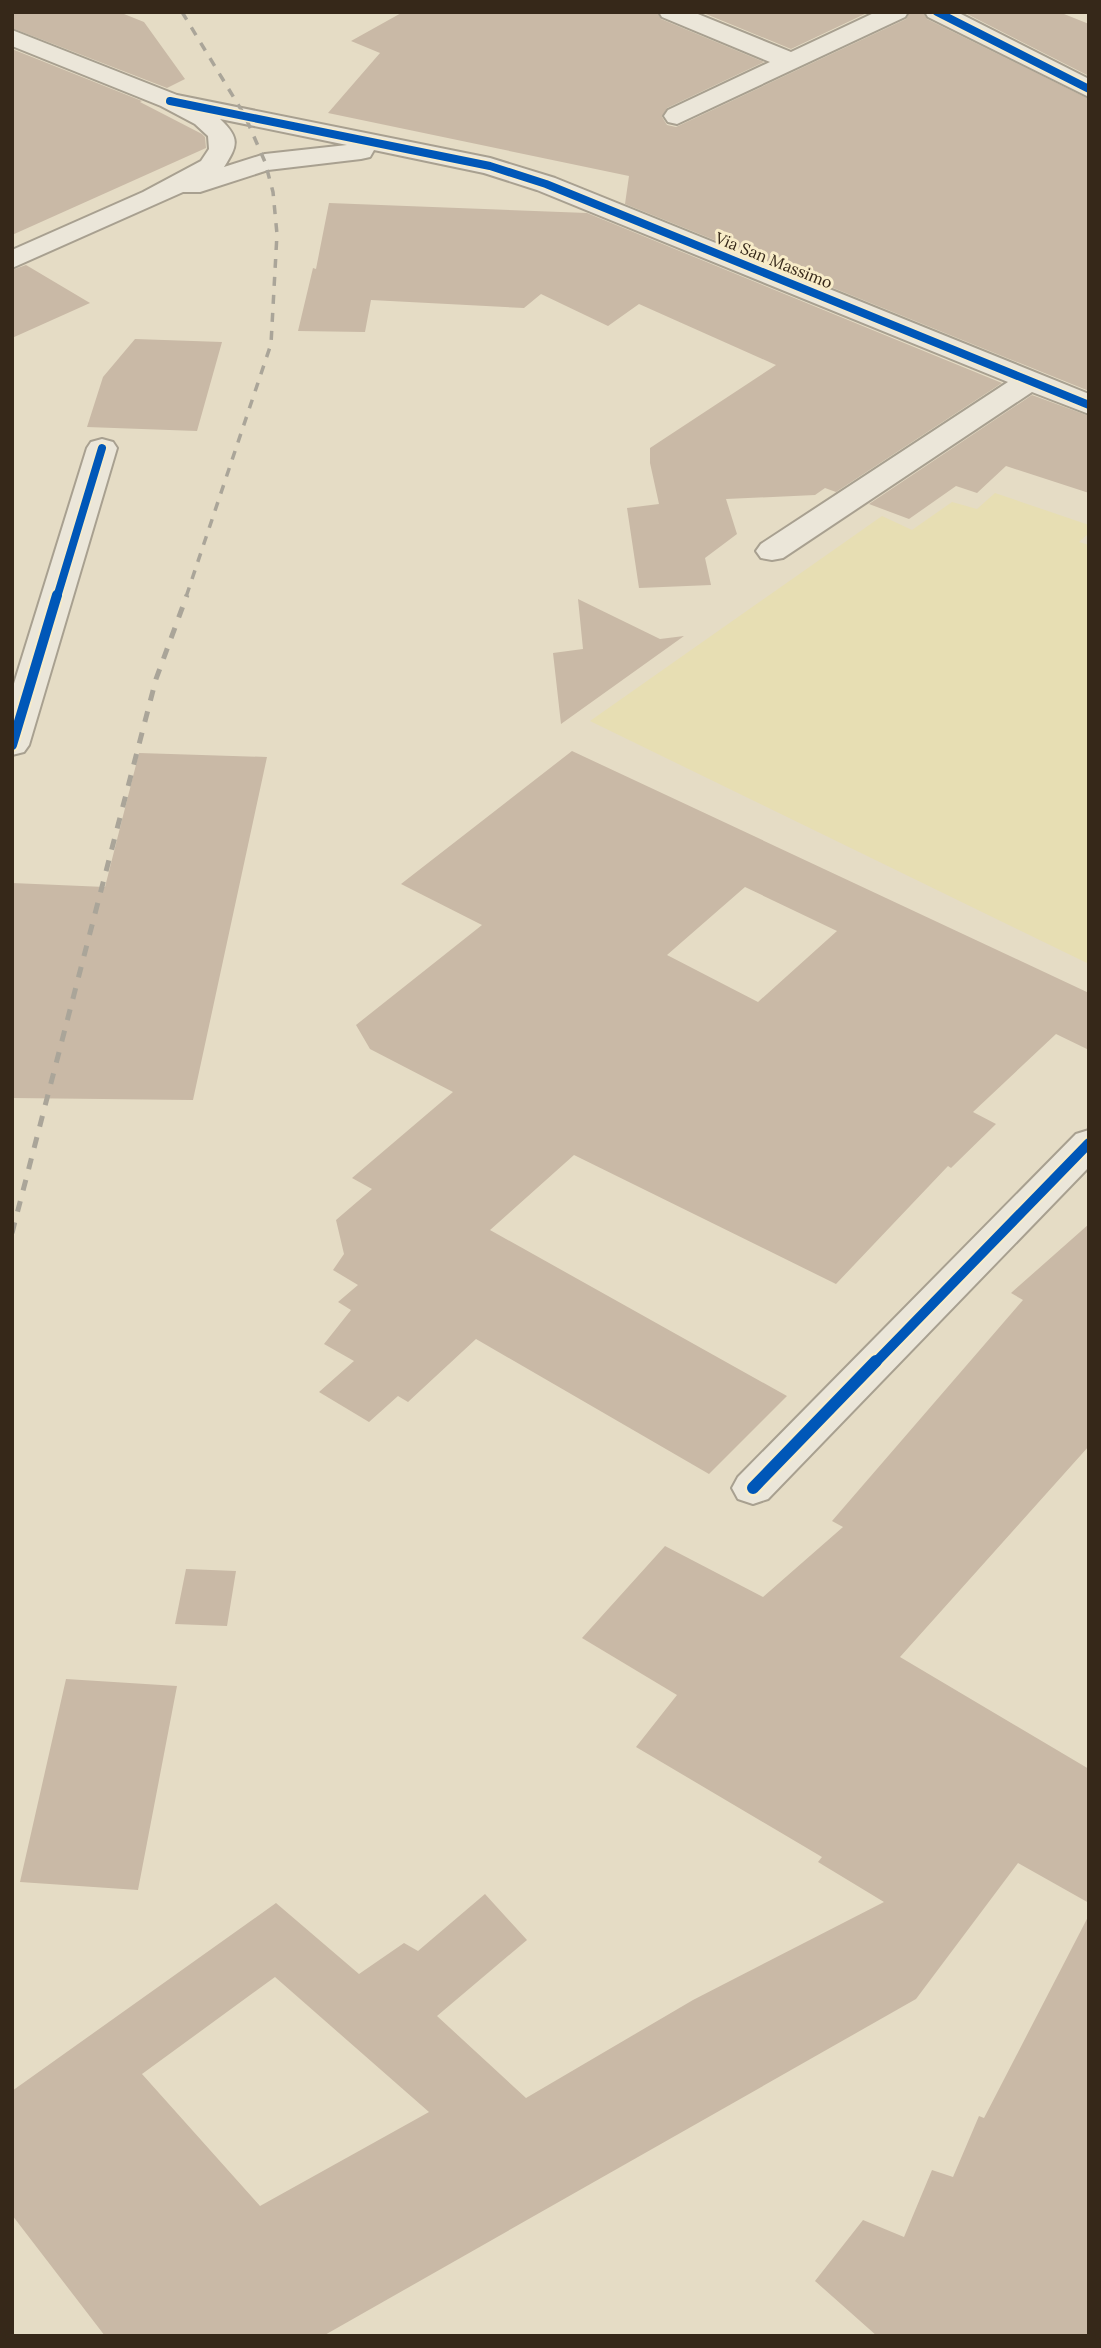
<svg xmlns="http://www.w3.org/2000/svg" width="1101" height="2348" font-family="Lora,serif">
<style>
.farmland{fill:#e7deb3}
.building{fill:#c9b9a6;fill-rule:evenodd}
.lines{fill:none;stroke-linecap:round;stroke-linejoin:round}
.minor-casing{stroke:#a8a090;stroke-width:4}
.minor{fill:#ebe6d9;fill-rule:evenodd}
.rail-far1{stroke:#aaa599;stroke-width:3.5;stroke-dasharray:9 9;stroke-linecap:butt}
.rail{stroke:#aaa599;stroke-width:5;stroke-dasharray:11 11;stroke-linecap:butt}
.cycleway-far2-casing{stroke:#f8ecc8;stroke-width:11}
.cycleway-far1-casing{stroke:#f8ecc8;stroke-width:14}
.cycleway-casing{stroke:#f8ecc8;stroke-width:17}
.cycleway-far2{stroke:#0057b8;stroke-width:8}
.cycleway-far1{stroke:#0057b8;stroke-width:10}
.cycleway{stroke:#0057b8;stroke-width:12}
.labels{text-anchor:middle;dominant-baseline:central;stroke-width:6;stroke-linejoin:round;paint-order:stroke}
.far-street-label{font-size:16px;fill:#362819;stroke:#f8ecc8}
</style>
<rect width="100%" height="100%" fill="#e5dcc5"/>
<path class="farmland" d="M 995,493 L 1089,525 L 1089,533 L 1079,542 L 1089,545 L 1089,964 L 590,721 L 882,516 L 912,530 L 952,502 L 977,509 Z"/>
<path class="building" d="M 12,12 L 119,12 L 144,22 L 185,79 L 167,88 L 12,28 Z
M 403,12 L 657,12 L 661,19 L 764,62 L 667,108 L 662,117 L 667,125 L 676,127 L 906,19 L 910,12 L 923,12 L 927,19 L 1089,99 L 1089,391 L 625,204 L 629,176 L 328,113 L 380,53 L 351,41 Z
M 701,12 L 869,12 L 791,49 Z
M 963,12 L 1059,12 L 1089,24 L 1089,76 Z
M 12,49 L 142,101 L 140,102 L 202,134 L 205,137 L 206,148 L 12,235 Z
M 329,203 L 587,213 L 1002,383 L 836,492 L 825,488 L 815,495 L 726,499 L 737,534 L 705,558 L 711,585 L 639,588 L 627,508 L 659,504 L 650,463 L 650,448 L 776,365 L 639,304 L 608,326 L 541,294 L 524,308 L 371,300 L 365,332 L 298,331 L 313,268 L 316,269 Z
M 26,265 L 90,303 L 12,338 L 12,270 Z
M 135,339 L 222,342 L 197,431 L 87,427 L 103,377 Z
M 1032,395 L 1089,416 L 1089,493 L 1006,466 L 977,493 L 956,486 L 909,519 L 869,504 Z
M 578,599 L 660,639 L 684,636 L 561,724 L 553,653 L 583,649 Z
M 572,751 L 1089,993 L 1089,1050 L 1056,1034 L 973,1112 L 996,1124 L 951,1168 L 948,1166 L 836,1284 L 574,1155 L 490,1230 L 787,1396 L 709,1474 L 476,1339 L 408,1402 L 398,1396 L 369,1422 L 319,1392 L 354,1361 L 324,1344 L 351,1310 L 338,1302 L 358,1285 L 333,1270 L 344,1254 L 336,1220 L 372,1189 L 352,1178 L 453,1092 L 370,1049 L 356,1025 L 482,925 L 401,884 ZM 745,887 L 837,931 L 758,1002 L 667,955 Z
M 139,753 L 267,757 L 193,1100 L 12,1098 L 12,883 L 105,887 Z
M 1089,1224 L 1089,1446 L 900,1657 L 1089,1769 L 1089,1903 L 1018,1863 L 916,1999 L 323,2336 L 105,2336 L 12,2215 L 12,2091 L 276,1903 L 359,1974 L 404,1943 L 418,1951 L 485,1894 L 527,1940 L 437,2016 L 526,2098 L 693,2000 L 884,1902 L 818,1862 L 822,1857 L 636,1747 L 677,1695 L 582,1638 L 665,1546 L 763,1597 L 843,1527 L 832,1521 L 1023,1300 L 1011,1293 ZM 275,1977 L 429,2112 L 260,2206 L 142,2074 Z
M 186,1569 L 236,1571 L 227,1626 L 175,1624 Z
M 66,1679 L 177,1686 L 138,1890 L 20,1882 Z
M 1089,1915 L 1089,2336 L 877,2336 L 815,2281 L 863,2220 L 904,2237 L 932,2170 L 953,2177 L 979,2116 L 984,2118 Z"/>
<g class="lines">
<g class="minor-casing">
<path id="minor" d="M 659,12 L 693,12 L 791,52 L 876,12 L 908,12 L 905,17 L 677,124 L 668,122 L 664,116 L 668,110 L 770,62 L 662,17 Z
M 925,12 L 957,12 L 1089,79 L 1089,97 L 928,17 Z
M 12,30 L 177,95 L 490,158 L 555,178 L 1089,394 L 1089,414 L 1032,392 L 783,558 L 772,560 L 761,558 L 756,551 L 761,544 L 1008,382 L 537,190 L 484,173 L 374,150 L 370,157 L 361,159 L 268,170 L 200,192 L 183,192 L 12,268 L 12,250 L 143,192 L 201,161 L 209,149 L 208,136 L 195,124 L 161,106 L 12,46 ZM 220,119 L 347,145 L 265,154 L 224,167 C 238,145 240,138 220,119 Z
M 102,439 L 113,442 L 117,448 L 29,745 L 24,752 L 12,755 L 12,690 L 87,448 L 91,442 Z
M 1089,1130 L 1089,1167 L 768,1499 L 753,1504 L 738,1499 L 732,1488 L 738,1477 L 1076,1134 Z"/>
</g>
<use href="#minor" class="minor"/>
<path class="rail-far1" d="M 182,12 L 245,116 L 265,162 L 273,192 L 277,234 L 271,344 L 186,597"/>
<path class="rail" d="M 12,1233 L 156,679 L 187,595"/>
<g class="cycleway-far2-casing">
<path id="cycleway-far2" d="M 937,12 L 1089,89
M 170,101 L 490,166 L 546,184 L 1089,405
M 57,597 L 102,448"/>
</g>
<g class="cycleway-far1-casing">
<path id="cycleway-far1" d="M 12,745 L 57,595
M 875,1363 L 1089,1143"/>
</g>
<g class="cycleway-casing">
<path id="cycleway" d="M 753,1488 L 876,1361"/>
</g>
<use href="#cycleway-far2" class="cycleway-far2"/>
<use href="#cycleway-far1" class="cycleway-far1"/>
<use href="#cycleway" class="cycleway"/>
</g>
<g class="labels">
<g class="far-street-label">
<text transform="translate(774 260) rotate(22)">Via San Massimo</text>
</g>
</g>
<rect width="1101" height="2348" fill="none" stroke="#362819" stroke-width="28"/>
</svg>
